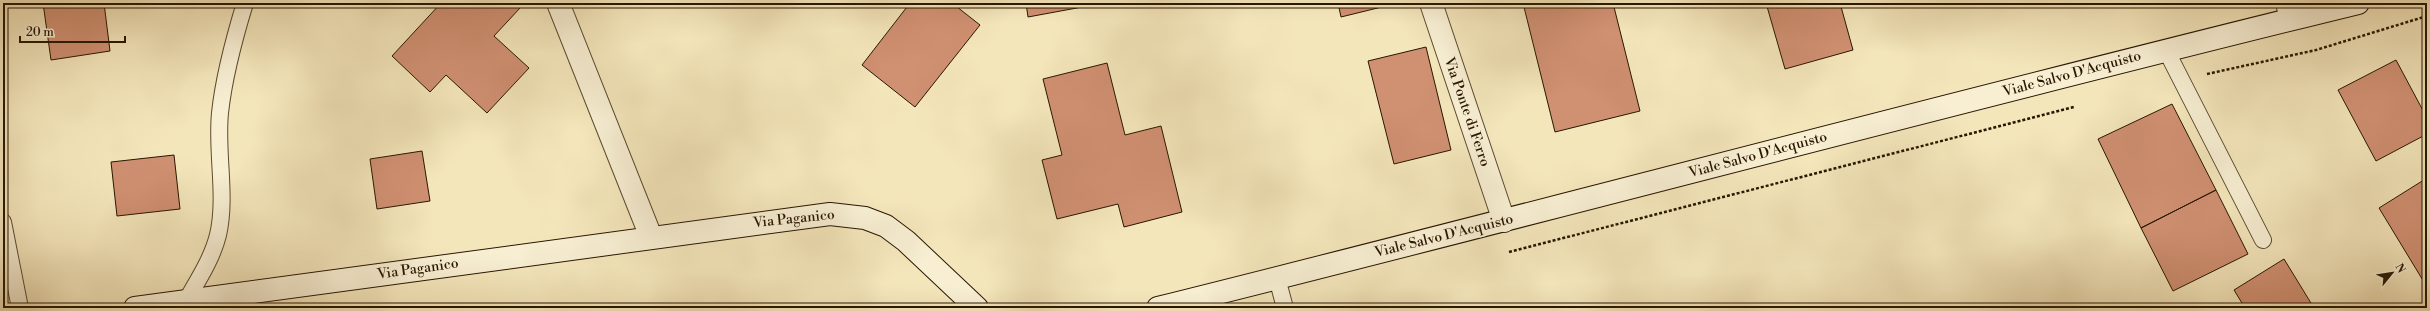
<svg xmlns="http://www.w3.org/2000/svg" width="2430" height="311" font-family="'Libre Bodoni',serif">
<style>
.building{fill:#d09072;stroke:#281600}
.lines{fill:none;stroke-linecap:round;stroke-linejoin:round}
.lane-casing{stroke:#5b4a2f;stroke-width:18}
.street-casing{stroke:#5b4a2f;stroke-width:24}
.secondary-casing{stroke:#281600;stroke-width:24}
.path{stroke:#281600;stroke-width:2.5;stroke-dasharray:3 2;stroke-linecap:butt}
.lane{stroke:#f8efd3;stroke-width:16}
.street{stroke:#f8efd3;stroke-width:22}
.secondary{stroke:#f8efd3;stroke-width:22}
.labels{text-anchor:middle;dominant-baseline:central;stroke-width:3.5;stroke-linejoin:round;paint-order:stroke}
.street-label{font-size:14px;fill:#281600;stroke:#f8efd3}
</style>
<rect width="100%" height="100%" fill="#f4e6bb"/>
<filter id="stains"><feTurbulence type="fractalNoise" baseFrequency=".005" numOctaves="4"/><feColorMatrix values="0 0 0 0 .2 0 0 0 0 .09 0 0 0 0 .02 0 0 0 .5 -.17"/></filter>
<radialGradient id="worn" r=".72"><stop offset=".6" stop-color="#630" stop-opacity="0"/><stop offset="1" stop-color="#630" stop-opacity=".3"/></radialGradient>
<path class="building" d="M 43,3 L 104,3 L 110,51 L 51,60 Z
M 441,3 L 454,3 L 458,7 L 462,3 L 515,3 L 520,8 L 494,36 L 529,68 L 487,113 L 446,75 L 430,92 L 392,56 Z
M 910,3 L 952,3 L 980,25 L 915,107 L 862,65 Z
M 1026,3 L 1093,3 L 1093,5 L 1028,17 Z
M 1338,3 L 1398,3 L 1341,17 Z
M 1523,3 L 1613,3 L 1640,111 L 1555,132 Z
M 1766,3 L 1840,3 L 1853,50 L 1785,69 Z
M 1426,47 L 1451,150 L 1394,164 L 1368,61 Z
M 2396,60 L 2427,118 L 2427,134 L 2376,161 L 2338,90 Z
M 1107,63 L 1125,135 L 1161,126 L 1182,212 L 1124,227 L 1118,204 L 1057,219 L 1042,160 L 1062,155 L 1043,79 Z
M 2172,104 L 2216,190 L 2141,228 L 2098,139 Z
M 422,151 L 430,201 L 377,209 L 370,159 Z
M 174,155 L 180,209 L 117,216 L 111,162 Z
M 2427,178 L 2427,287 L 2379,208 Z
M 2216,190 L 2248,254 L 2173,291 L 2141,228 Z
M 2284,259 L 2314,308 L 2245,308 L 2234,290 Z"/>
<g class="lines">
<g class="lane-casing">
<path id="lane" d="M 2284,3 L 2288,20
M 2166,50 L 2263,240
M 3,222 L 20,308
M 1277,278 L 1285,308
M 186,301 C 198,280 212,259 218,235 C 227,196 216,153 220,113 C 224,75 234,39 245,3"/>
</g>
<g class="street-casing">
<path id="street" d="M 558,3 L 651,237
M 1431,3 L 1504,221"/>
</g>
<g class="secondary-casing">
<path id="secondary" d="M 135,308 L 830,214 L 865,218 L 886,226 L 906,241 L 977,308
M 1158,308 C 1559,208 1957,101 2358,3"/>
</g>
<path class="path" d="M 2423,3 L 2426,16
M 2207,74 L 2316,50 L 2427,16
M 1509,252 L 2074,107"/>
<use href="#lane" class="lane"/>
<use href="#street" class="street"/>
<use href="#secondary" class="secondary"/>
</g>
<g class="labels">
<g class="street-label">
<text transform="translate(2072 74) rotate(-15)">Viale Salvo D'Acquisto</text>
<text transform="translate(1467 112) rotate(71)">Via Ponte di Ferro</text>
<text transform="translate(1758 155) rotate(-15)">Viale Salvo D'Acquisto</text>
<text transform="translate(794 219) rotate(-6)">Via Paganico</text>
<text transform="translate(1444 236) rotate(-14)">Viale Salvo D'Acquisto</text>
<text transform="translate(418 269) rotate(-8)">Via Paganico</text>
</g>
</g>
<rect width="2430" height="311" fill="none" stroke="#f4e6bb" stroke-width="16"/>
<rect x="4" y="4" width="2422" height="303" fill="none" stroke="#281600" stroke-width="2"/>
<rect x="8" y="8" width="2414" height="295" fill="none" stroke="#281600"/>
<g transform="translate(2392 273) rotate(60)" stroke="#f8efd3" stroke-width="3" paint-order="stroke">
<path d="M0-3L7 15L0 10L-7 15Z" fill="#281600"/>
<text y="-6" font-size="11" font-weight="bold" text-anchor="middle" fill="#281600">N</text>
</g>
<path d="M20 36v6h105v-6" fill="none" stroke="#281600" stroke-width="2"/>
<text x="26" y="36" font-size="12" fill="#281600" stroke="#f8efd3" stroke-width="3" paint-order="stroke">20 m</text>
<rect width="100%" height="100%" filter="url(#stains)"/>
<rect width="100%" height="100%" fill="url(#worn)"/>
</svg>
